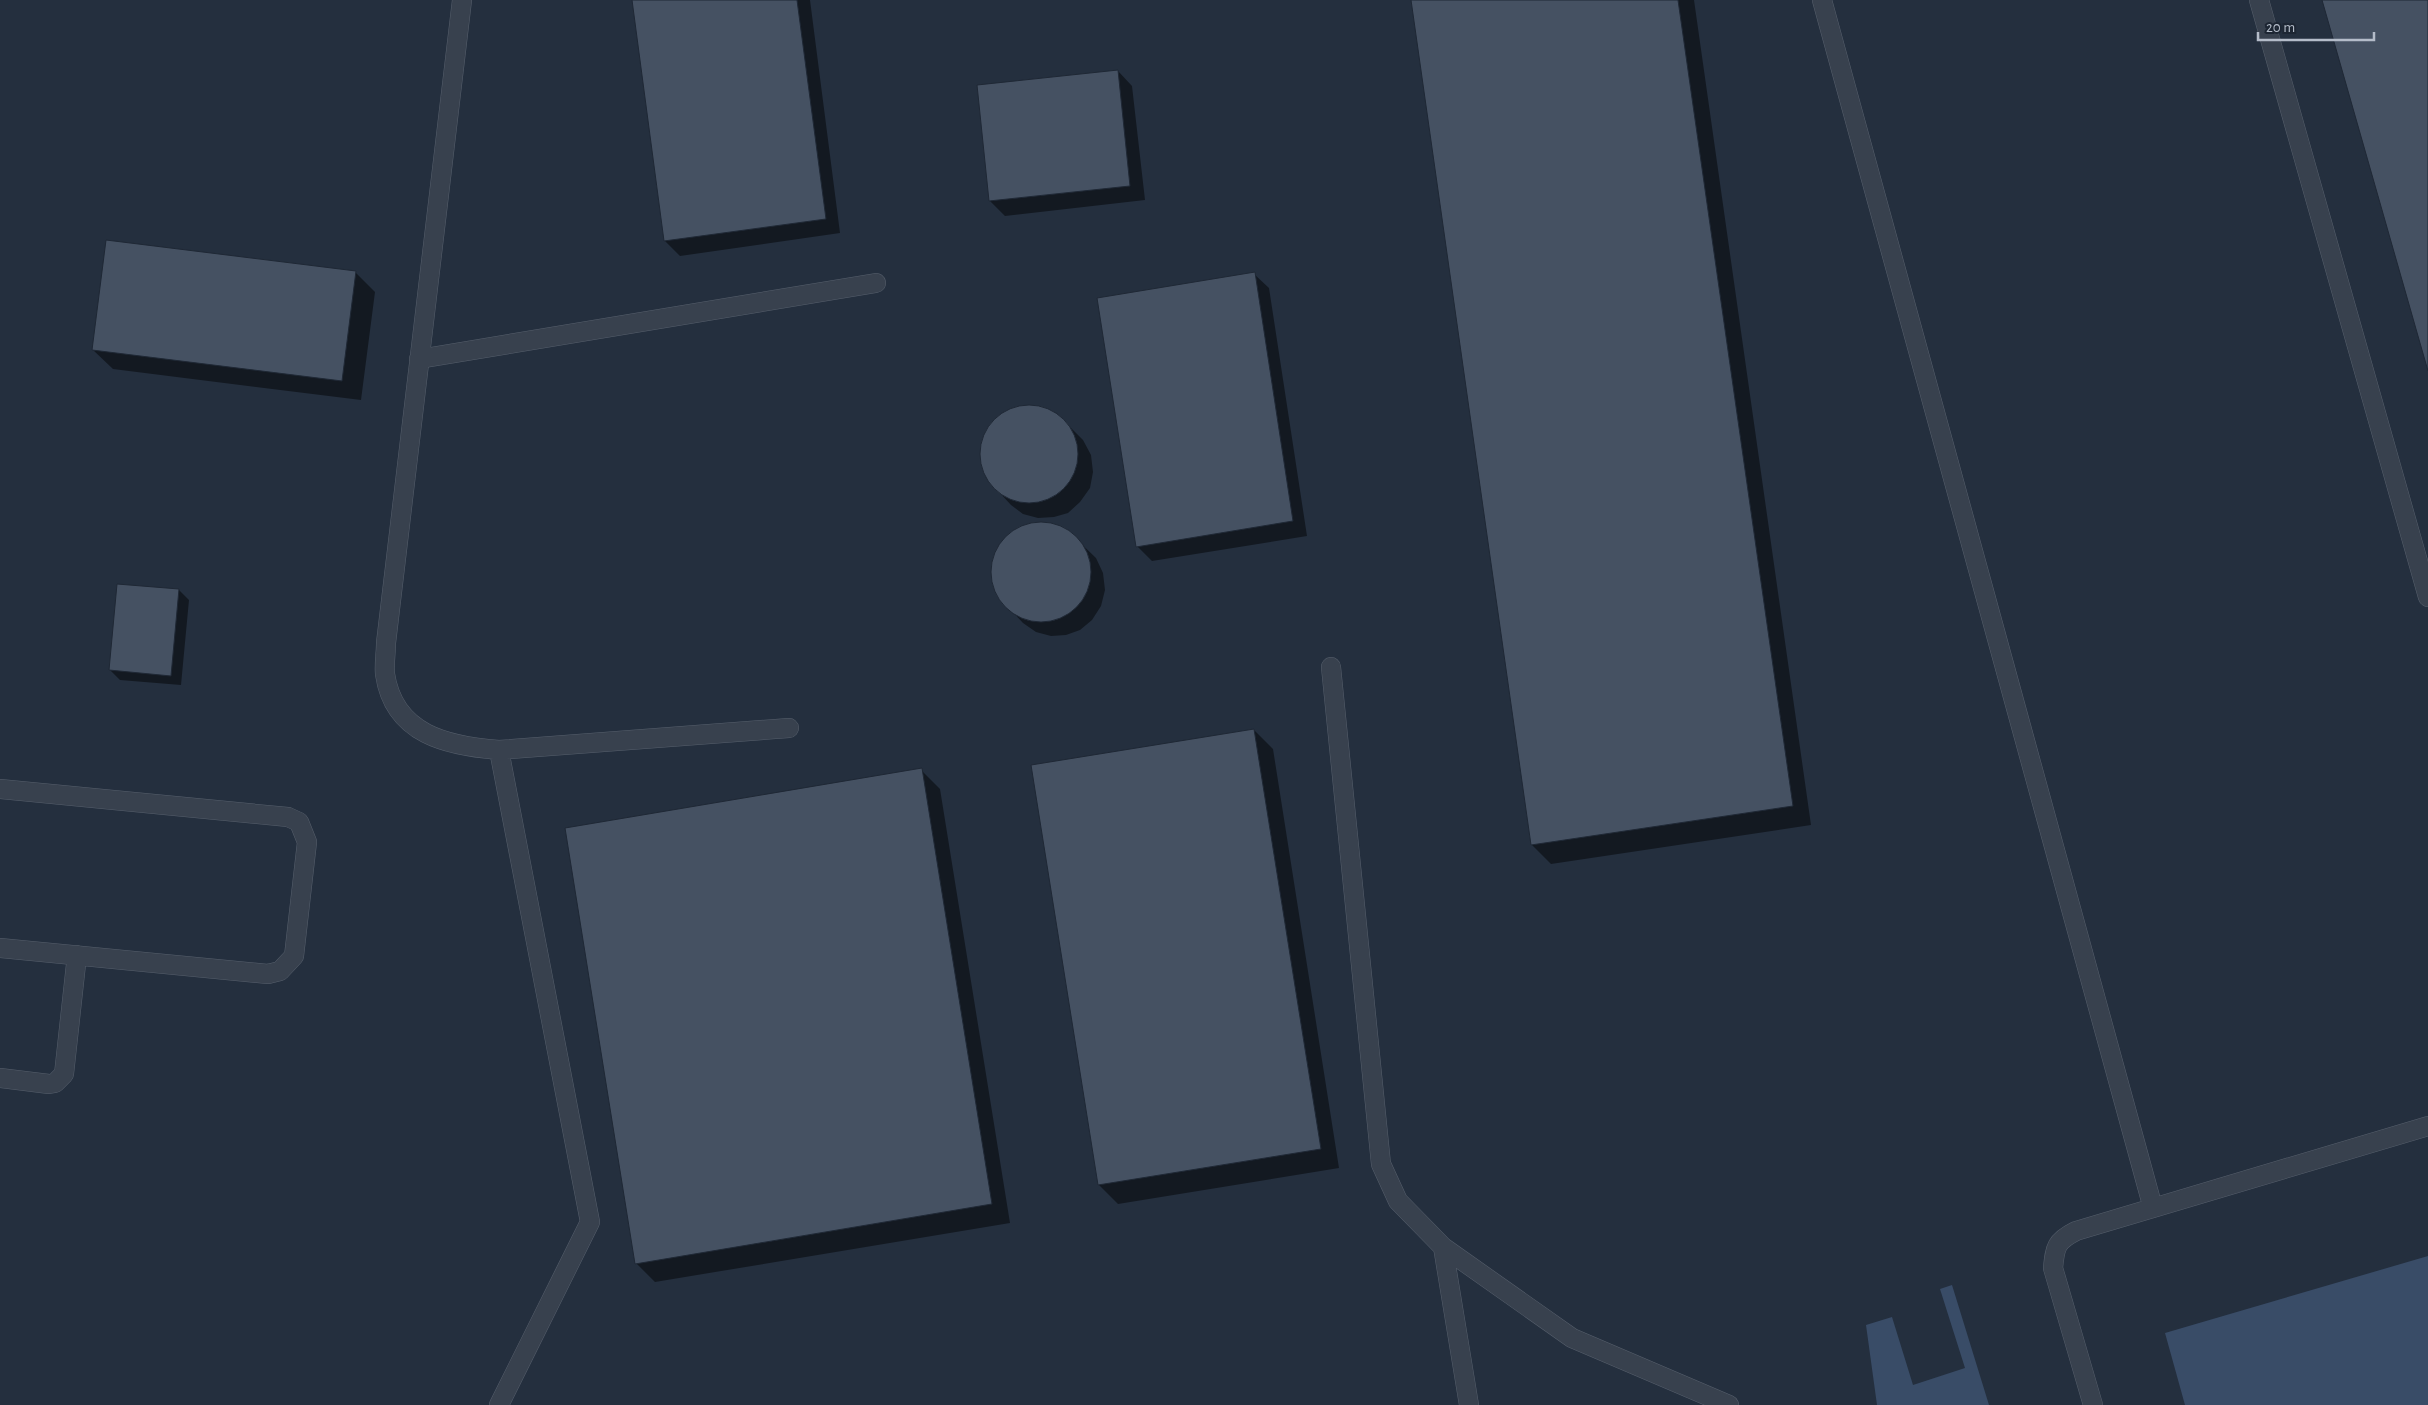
<svg xmlns="http://www.w3.org/2000/svg" width="2428" height="1405" font-family="'Alegreya Sans',sans-serif">
<style>
.water{fill:#394c67}
.shadow{fill:#0007}
.building{fill:#455162;stroke:#1f2835}
.lines{fill:none;stroke-linecap:round;stroke-linejoin:round}
.service-casing{stroke:#565f6c;stroke-width:20}
.service{stroke:#38414e;stroke-width:19}
</style>
<rect width="100%" height="100%" fill="#242f3e"/>
<path class="water" d="M 2428,1256 L 2428,1405 L 2185,1405 L 2165,1333 Z
M 1952,1285 L 1989,1405 L 1877,1405 L 1866,1325 L 1892,1317 L 1913,1385 L 1965,1368 L 1940,1289 Z"/>
<path class="shadow" d="M 634,0 L 810,0 L 840,233 L 680,256 L 665,241 Z
M 1412,0 L 1694,0 L 1811,825 L 1551,864 L 1532,845 Z
M 1118,71 L 1132,86 L 1145,200 L 1005,216 L 990,201 Z
M 355,272 L 375,292 L 361,400 L 113,369 L 93,350 Z
M 1254,274 L 1269,288 L 1307,536 L 1152,561 L 1137,546 Z
M 1024,406 L 1041,407 L 1056,413 L 1083,440 L 1091,455 L 1093,472 L 1090,488 L 1080,502 L 1068,513 L 1054,517 L 1038,518 L 1023,514 L 1011,505 L 986,478 L 981,463 L 981,448 L 986,433 L 994,420 L 1007,411 Z
M 1036,524 L 1052,525 L 1068,531 L 1096,558 L 1103,573 L 1105,590 L 1101,606 L 1092,620 L 1080,630 L 1066,635 L 1051,636 L 1036,632 L 1023,623 L 998,596 L 993,581 L 993,566 L 997,551 L 1006,538 L 1020,529 Z
M 179,590 L 189,600 L 181,685 L 120,680 L 110,670 Z
M 1254,730 L 1273,749 L 1339,1168 L 1118,1204 L 1099,1185 Z
M 921,770 L 940,789 L 1010,1223 L 655,1282 L 636,1263 Z"/>
<path class="building" d="M 632,0 L 797,0 L 826,219 L 664,241 Z
M 1411,0 L 1678,0 L 1793,806 L 1531,845 Z
M 2322,0 L 2428,0 L 2428,371 Z
M 1118,70 L 1130,186 L 989,201 L 977,85 Z
M 106,240 L 356,271 L 342,381 L 92,350 Z
M 1255,272 L 1293,521 L 1136,547 L 1097,298 Z
M980 454a49 49 0 1 1 98 0a49 49 0 1 1-98 0Z
M991 572a50 50 0 1 1 100 0a50 50 0 1 1-100 0Z
M 117,584 L 179,589 L 171,676 L 109,670 Z
M 1254,729 L 1321,1149 L 1098,1185 L 1031,765 Z
M 922,768 L 992,1204 L 635,1264 L 565,828 Z"/>
<g class="lines">
<g class="service-casing">
<path id="service" d="M 462,0 L 386,643 C 386,653 384,664 385,674 C 394,735 448,746 499,750 L 789,728
M 1822,0 L 2153,1208
M 2259,0 L 2428,597
M 419,359 L 876,283
M 1331,667 L 1381,1164 L 1398,1201 L 1443,1247 L 1572,1338 L 1729,1405
M 0,789 L 288,817 L 299,822 L 307,842 L 294,956 L 280,971 L 268,974 L 0,948
M 0,1078 L 49,1084 L 55,1083 L 64,1074 L 77,955
M 1443,1247 L 1469,1405
M 499,1405 L 590,1222 L 499,750
M 2093,1405 L 2053,1268 C 2055,1247 2056,1241 2076,1231 L 2428,1126"/>
</g>
<use href="#service" class="service"/>
</g>
<path d="M2258 32v8h116v-8" fill="none" stroke="#b4bcc9" stroke-width="2.5"/>
<text x="2266" y="32" font-size="15" fill="#b4bcc9" stroke="#1d2633" stroke-width="4" paint-order="stroke">20 m</text>
</svg>
